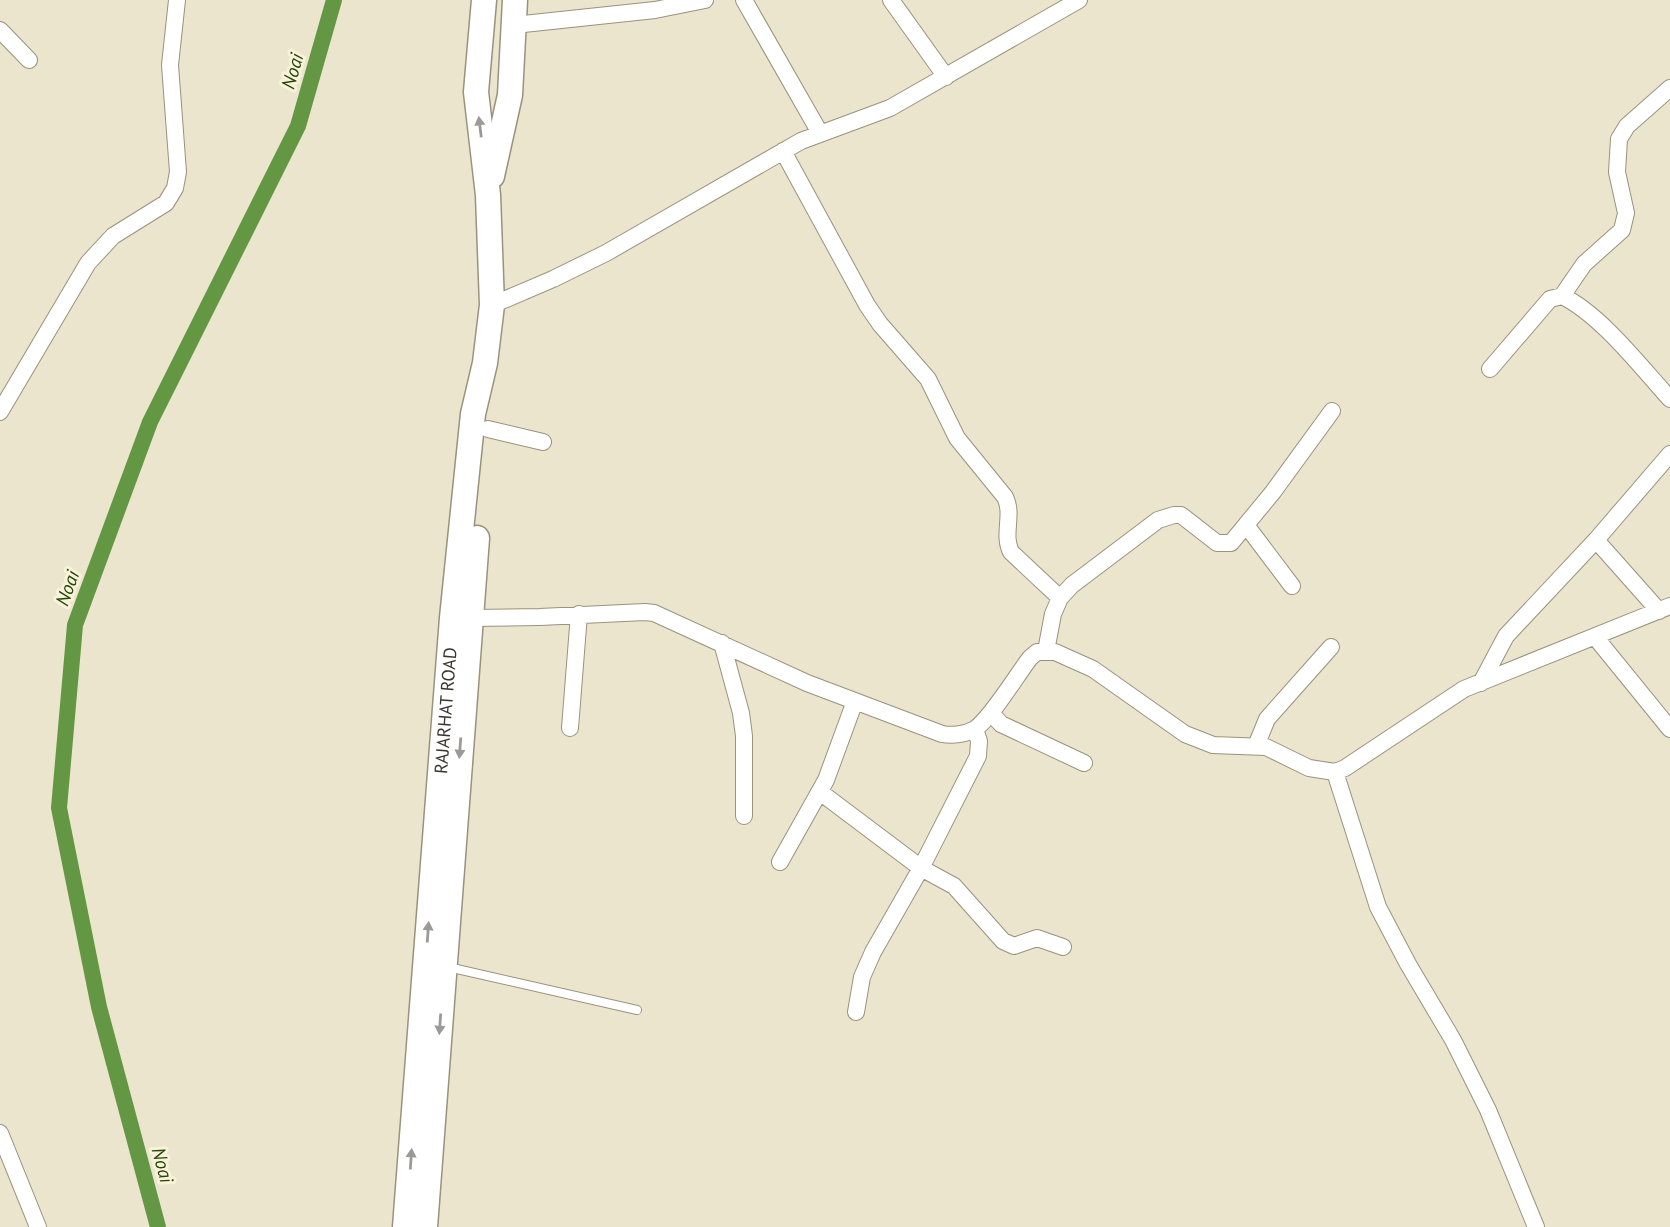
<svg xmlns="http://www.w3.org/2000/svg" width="1670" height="1227" font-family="'PT Sans',sans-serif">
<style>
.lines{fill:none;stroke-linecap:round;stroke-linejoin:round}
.canal{stroke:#649743;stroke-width:16}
.lane-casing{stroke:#99927e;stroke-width:10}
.street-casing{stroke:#99927e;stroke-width:18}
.primary-casing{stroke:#99927e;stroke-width:27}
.lane{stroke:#fff;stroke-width:8}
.street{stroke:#fff;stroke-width:16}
.primary{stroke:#fff;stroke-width:24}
.oneway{fill:#9c9a96}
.labels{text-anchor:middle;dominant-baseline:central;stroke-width:6;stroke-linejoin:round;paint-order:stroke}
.street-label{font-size:18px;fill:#39362e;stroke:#f8f2db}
.water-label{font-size:19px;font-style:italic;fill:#244609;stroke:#f8f2db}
</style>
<rect width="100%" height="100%" fill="#ebe5ce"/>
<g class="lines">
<path class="canal" d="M 158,1227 L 99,1007 L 59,808 L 75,625 L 150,422 L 298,126 L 334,0"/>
<g class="lane-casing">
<path id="lane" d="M 448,967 L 637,1010"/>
</g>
<g class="street-casing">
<path id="street" d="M 744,0 L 820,133
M 891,0 L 946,77
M 514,25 L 655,10 L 705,0
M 0,30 L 29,60
M 783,151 L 867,305 L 880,324 L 928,379 L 957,438 L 1005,497 C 1014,515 1002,534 1011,552 L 1060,598
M 1562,296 L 1584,264 L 1622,230 L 1626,213 L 1617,172 L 1619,139 L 1627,126 L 1670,88
M 492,305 L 553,279 L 606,253 L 801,141 L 890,108 L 1079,0
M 1490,369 L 1550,299 L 1562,296 C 1600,314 1641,367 1670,399
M 0,412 L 88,263 L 113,236 L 166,203 L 175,188 L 178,172 L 170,65 L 177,0
M 488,429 L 543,442
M 1246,525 L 1292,586
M 1596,540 L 1659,611
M 470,618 L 540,617 L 645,612 L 654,613 L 807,683 L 942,734 C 953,736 966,734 975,729 C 991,718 1017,675 1030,658 L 1037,652 L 1055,652 L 1093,669 L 1185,734 L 1213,745 L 1266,747 L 1309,768 L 1335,772 L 1345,768 L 1464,689 L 1670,606
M 1596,638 L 1670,729
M 722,643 L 741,713 L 744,736 L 744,816
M 1046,651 L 1053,614 L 1060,598 L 1072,585 L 1158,520 L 1174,515 L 1181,515 L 1217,543 L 1231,543 L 1273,492 L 1332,411
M 1481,683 L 1506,636 L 1596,540 L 1670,454
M 991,713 L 1001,724 L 1084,763
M 570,728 L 579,614
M 1256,746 L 1267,719 L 1331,647
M 1335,772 L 1378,907 L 1408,964 L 1453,1040 L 1488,1110 L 1536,1227
M 820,792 L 921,868 L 954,886 L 1003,941 L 1014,946 L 1037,938 L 1063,947
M 780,862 L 826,780 L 855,701
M 856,1012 L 862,977 L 873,952 L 921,868 L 978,756 L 979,741 L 975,729
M 0,1133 L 38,1227"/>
</g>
<g class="primary-casing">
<g id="primary">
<path d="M 492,176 L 510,95 L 515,0"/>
<path id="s1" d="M 405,1227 L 452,618 L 473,414 L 485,363 L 492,305 L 488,195 L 476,92 L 484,0"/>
<path d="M 425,1227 L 477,538"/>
</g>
</g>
<use href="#lane" class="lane"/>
<use href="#street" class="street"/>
<use href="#primary" class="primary"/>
</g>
<defs><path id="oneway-solid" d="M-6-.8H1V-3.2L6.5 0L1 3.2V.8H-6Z" transform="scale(1.75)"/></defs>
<g class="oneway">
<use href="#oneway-solid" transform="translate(480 127) rotate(-97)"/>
<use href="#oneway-solid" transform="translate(460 748) rotate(94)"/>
<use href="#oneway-solid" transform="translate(428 932) rotate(-86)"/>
<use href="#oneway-solid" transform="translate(440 1024) rotate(94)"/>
<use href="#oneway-solid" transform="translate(411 1159) rotate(-86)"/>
</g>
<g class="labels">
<g class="street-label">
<text stroke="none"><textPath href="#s1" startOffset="518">RAJARHAT ROAD</textPath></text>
</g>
<g class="water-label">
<text transform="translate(292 71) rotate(-74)">Noai</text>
<text transform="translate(67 588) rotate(-70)">Noai</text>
<text transform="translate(163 1165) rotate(75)">Noai</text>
</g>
</g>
</svg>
